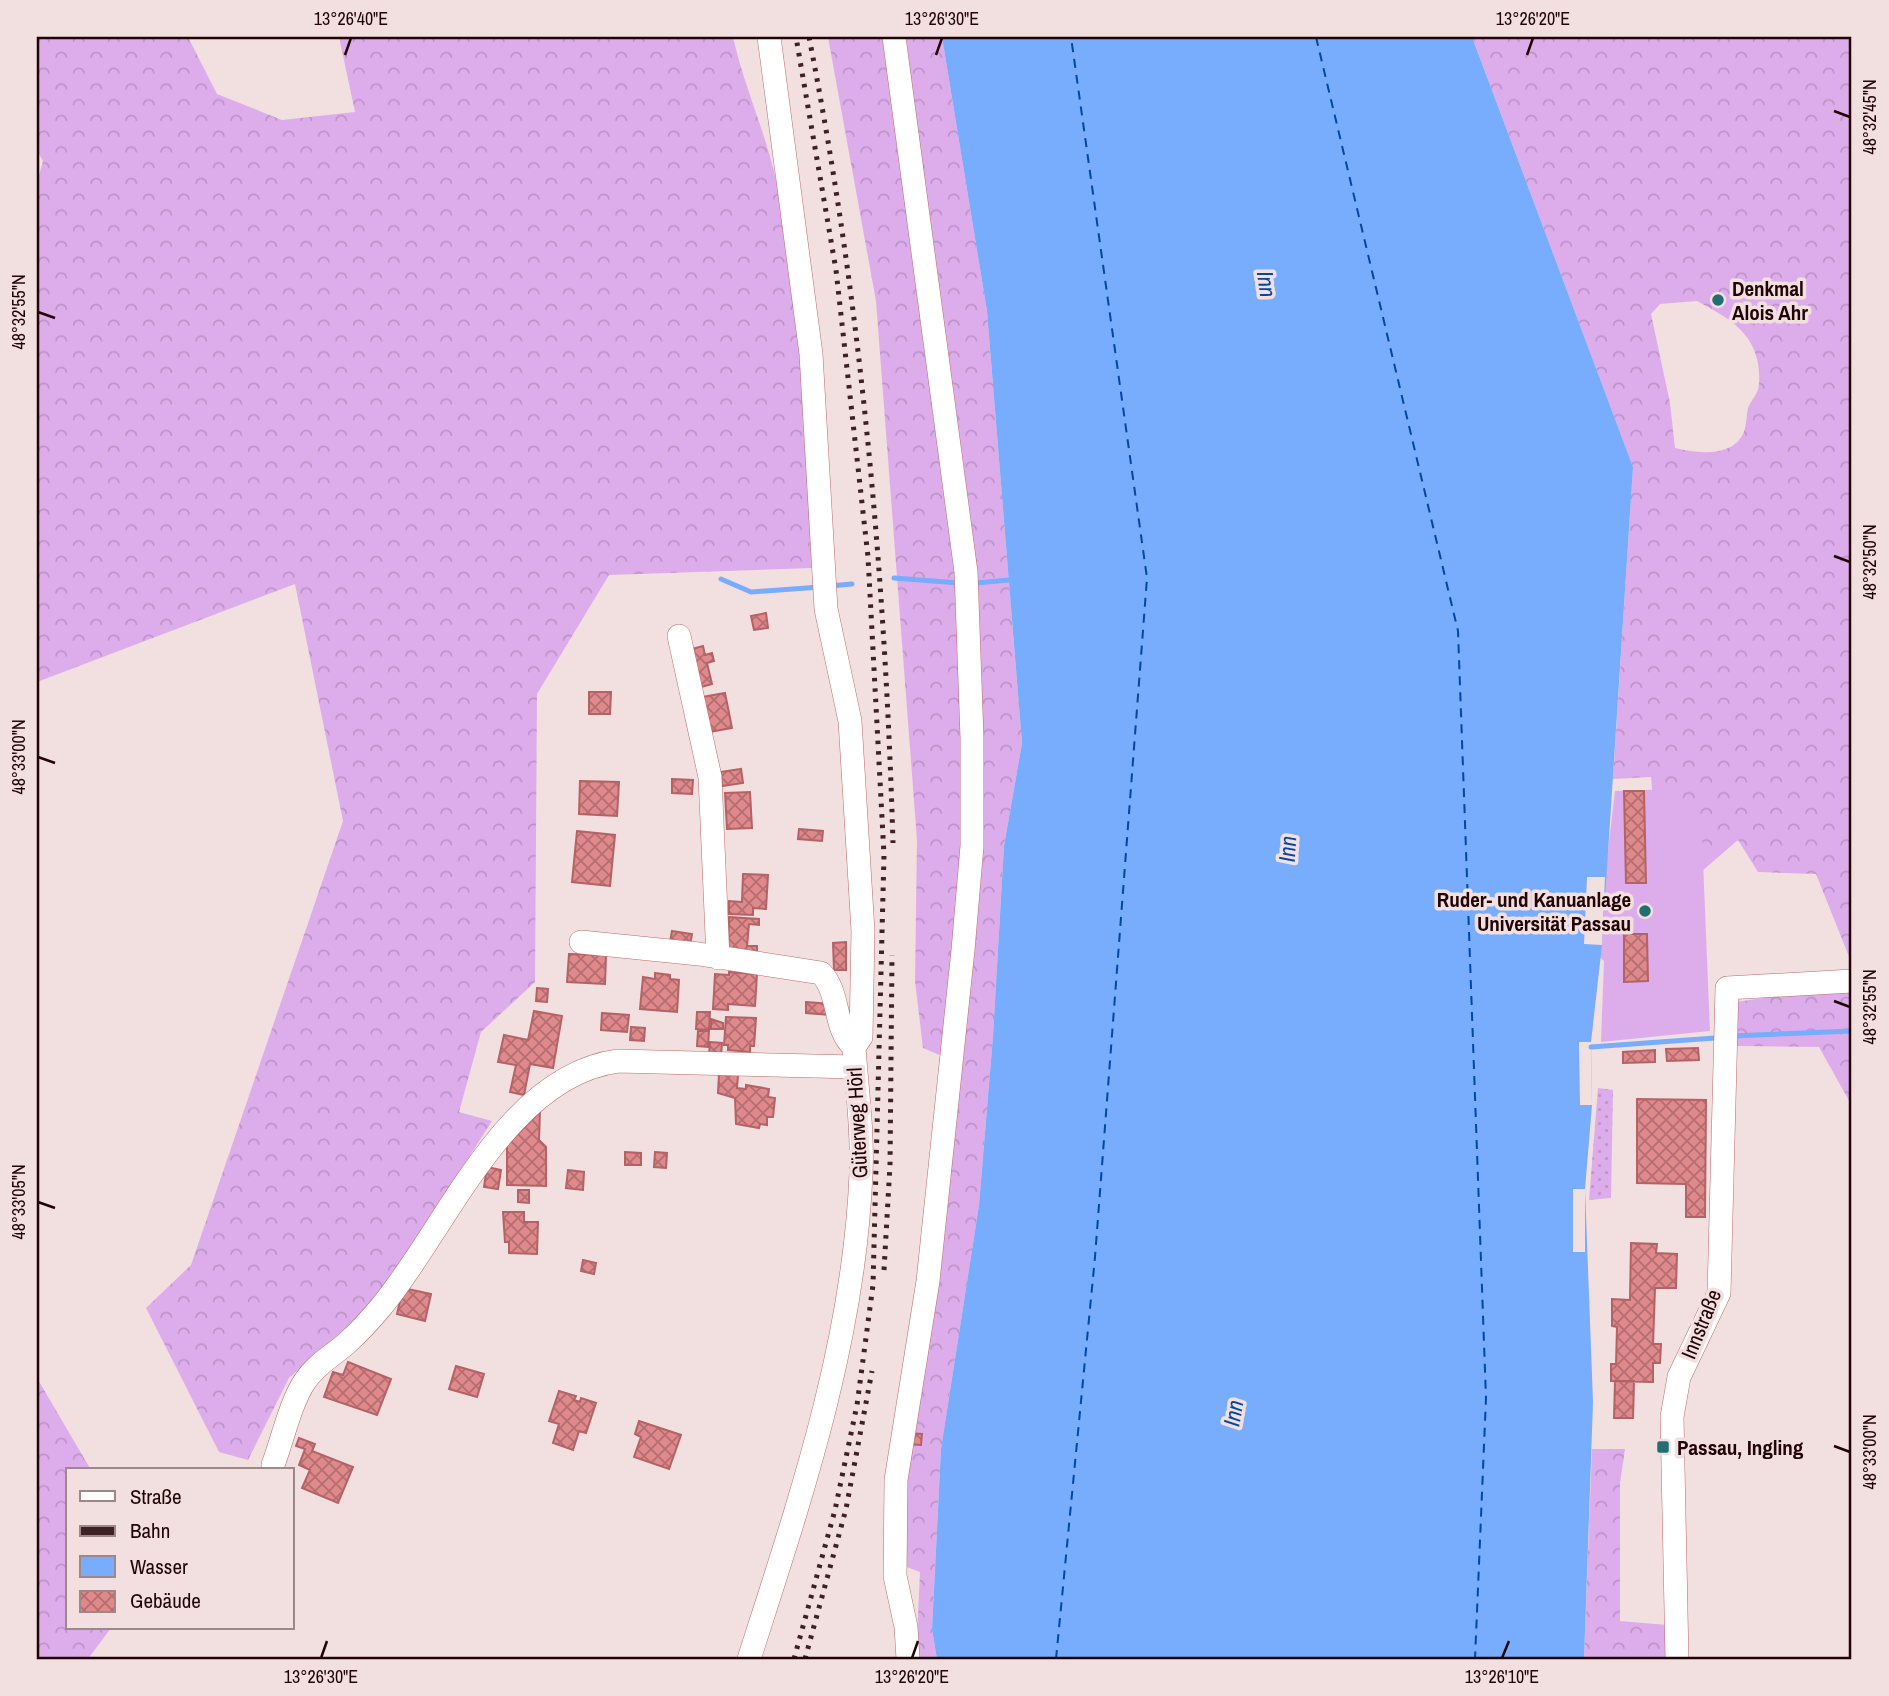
<svg xmlns="http://www.w3.org/2000/svg" width="1889" height="1696" font-family="'Archivo Narrow',sans-serif">
<style>
.grass{fill:url(#grass-dots)}
.forest{fill:url(#forest-crowns);fill-rule:evenodd}
.pitch{fill:#ddadeb}
.water{fill:#78acfd}
.pier{fill:#f2dfdf}
.lines{fill:none;stroke-linecap:round;stroke-linejoin:round}
.stream{stroke:#78acfd;stroke-width:5}
.ferry{stroke:#0148a4;stroke-width:2;stroke-dasharray:9 7;stroke-linecap:butt}
.building{fill:url(#building-cross-hatch);stroke:#b46265;stroke-width:2}
.minor-casing{stroke:#bc696c;stroke-width:24}
.minor{stroke:#fff;stroke-width:23}
.rail{stroke:#3d2123;stroke-width:5;stroke-dasharray:3.5 7;stroke-linecap:butt}
.ticks{fill:none;stroke:#210406;stroke-width:2.5}
.poi-dot{fill:#236e71;stroke:#f2dfdf;stroke-width:2.5}
.labels{text-anchor:middle;dominant-baseline:central;stroke-width:7;stroke-linejoin:round;paint-order:stroke}
.poi-label{font-size:21px;font-weight:bold;fill:#210406;stroke:#f2dfdf;text-anchor:start}
.street-label{font-size:21px;fill:#210406;stroke:#f2dfdf}
.water-label{font-size:23px;font-style:italic;fill:#0148a4;stroke:#f2dfdf}
.neatline{fill:none;stroke:#210406;stroke-width:2.5}
.ticks-label{font-size:18px;text-anchor:middle;fill:#210406}
</style>
<defs>
<pattern id="grass-dots" width="8" height="8" patternUnits="userSpaceOnUse" patternTransform="scale(1.75)"><rect width="8" height="8" fill="#ddadeb"/><path d="M2 2h.1M6 6h.1" fill="none" stroke="#bd93c8" stroke-width="1.8" stroke-linecap="round"/></pattern>
<pattern id="forest-crowns" width="20" height="18" patternUnits="userSpaceOnUse" patternTransform="scale(1.75)"><rect width="20" height="18" fill="#ddadeb"/><path d="M2 6a3 3 0 1 1 6 0M12 15a3 3 0 1 1 6 0" fill="none" stroke="#bd93c8"/></pattern>
<pattern id="building-cross-hatch" width="8" height="8" patternUnits="userSpaceOnUse" patternTransform="scale(1.75)"><rect width="8" height="8" fill="#df898b"/><path d="M0 0l8 8M0 8l8-8" fill="none" stroke="#b46e70"/></pattern>
</defs>
<rect width="100%" height="100%" fill="#f2dfdf"/>
<path class="grass" d="M 1598,1088 L 1613,1090 L 1611,1198 L 1589,1200 Z"/>
<path class="forest" d="M 37,37 L 188,37 L 217,94 L 282,120 L 355,112 L 339,37 L 733,37 C 744,87 767,135 777,185 C 803,311 807,439 812,568 L 609,575 L 537,694 L 535,982 L 481,1032 L 459,1112 L 492,1121 L 377,1301 L 289,1378 L 248,1460 L 219,1452 L 146,1308 L 191,1265 L 343,821 L 295,584 L 37,682 L 37,183 L 43,161 L 37,151 Z
M 828,37 L 942,37 L 987,311 L 1022,743 L 1004,846 L 993,1036 L 979,1205 L 941,1449 L 932,1630 L 937,1659 L 916,1659 L 920,1572 L 901,1565 L 901,1491 L 954,1061 L 923,1048 L 915,981 L 917,840 L 876,301 Z
M 1472,37 L 1852,37 L 1852,964 L 1816,874 L 1758,872 L 1738,840 L 1702,871 L 1660,882 L 1651,777 L 1613,779 L 1633,467 ZM 1697,301 C 1733,320 1762,337 1759,384 C 1759,393 1751,400 1748,408 C 1746,417 1747,425 1743,434 C 1731,458 1696,453 1675,448 L 1670,403 L 1651,314 L 1660,304 Z
M 1852,985 L 1852,1106 L 1819,1047 L 1736,1046 L 1736,1002 Z
M 37,1378 L 91,1470 L 68,1470 L 68,1628 L 111,1628 L 88,1659 L 37,1659 Z
M 1592,1449 L 1625,1449 L 1620,1483 L 1620,1621 L 1667,1625 L 1667,1659 L 1584,1659 Z"/>
<path class="pitch" d="M 1674,789 L 1702,837 L 1710,1031 L 1601,1042 L 1604,961 L 1584,944 L 1605,877 L 1615,791 Z"/>
<path class="water" d="M 942,37 L 1472,37 L 1633,467 L 1602,945 L 1591,1042 L 1592,1105 L 1585,1189 L 1593,1402 L 1584,1659 L 937,1659 L 932,1630 L 941,1449 L 979,1205 L 993,1036 L 1004,846 L 1022,743 L 987,311 Z"/>
<path class="pier" d="M 1587,877 L 1605,877 L 1602,945 L 1584,944 Z
M 1579,1042 L 1591,1042 L 1592,1105 L 1580,1105 Z
M 1573,1189 L 1585,1189 L 1585,1252 L 1573,1252 Z"/>
<g class="lines">
<path class="stream" d="M 894,578 L 959,583
M 721,579 L 751,592 L 820,587
M 976,583 L 1009,580
M 830,586 L 852,584
M 1733,1036 L 1852,1031
M 1591,1047 L 1715,1038"/>
<path class="ferry" d="M 1316,37 L 1458,631 L 1486,1398 L 1475,1659
M 1056,1659 L 1095,1257 L 1147,578 L 1071,37"/>
</g>
<path class="building" d="M 766,613 L 768,628 L 754,630 L 751,616 Z
M 703,646 L 705,655 L 712,653 L 714,661 L 707,663 L 712,684 L 701,687 L 692,649 Z
M 589,692 L 611,692 L 610,714 L 589,714 Z
M 725,693 L 732,728 L 709,732 L 702,697 Z
M 741,769 L 743,783 L 722,786 L 720,772 Z
M 672,779 L 693,780 L 692,794 L 672,793 Z
M 580,781 L 619,782 L 617,816 L 579,814 Z
M 1624,791 L 1644,791 L 1646,883 L 1626,883 Z
M 750,792 L 752,828 L 727,829 L 725,793 Z
M 799,829 L 823,831 L 822,841 L 798,839 Z
M 577,831 L 615,835 L 610,886 L 572,882 Z
M 743,874 L 768,875 L 766,909 L 753,908 L 753,915 L 729,914 L 729,901 L 742,902 Z
M 729,917 L 759,919 L 759,925 L 749,924 L 747,946 L 757,946 L 757,956 L 728,954 Z
M 672,931 L 692,934 L 690,945 L 670,942 Z
M 1624,934 L 1647,934 L 1648,981 L 1624,982 Z
M 846,942 L 846,970 L 834,970 L 833,943 Z
M 569,954 L 606,955 L 605,984 L 567,982 Z
M 729,972 L 757,974 L 755,1006 L 728,1004 L 728,1010 L 713,1009 L 715,974 L 729,975 Z
M 655,973 L 670,975 L 670,979 L 679,980 L 677,1012 L 640,1009 L 643,977 L 655,979 Z
M 537,988 L 548,989 L 547,1002 L 536,1001 Z
M 806,1002 L 830,1004 L 830,1015 L 806,1013 Z
M 534,1011 L 562,1016 L 553,1068 L 530,1064 L 524,1095 L 510,1092 L 516,1065 L 498,1062 L 504,1035 L 528,1040 Z
M 697,1012 L 710,1012 L 709,1030 L 696,1029 Z
M 602,1013 L 629,1015 L 627,1032 L 601,1030 Z
M 726,1017 L 756,1018 L 754,1046 L 750,1046 L 750,1052 L 728,1050 L 728,1045 L 724,1045 Z
M 711,1019 L 723,1023 L 723,1029 L 711,1029 Z
M 631,1027 L 645,1028 L 644,1041 L 630,1040 Z
M 698,1031 L 709,1031 L 708,1047 L 697,1046 Z
M 710,1042 L 722,1043 L 721,1056 L 709,1055 Z
M 1698,1048 L 1699,1060 L 1667,1061 L 1666,1049 Z
M 1655,1050 L 1655,1062 L 1623,1063 L 1623,1052 Z
M 719,1074 L 738,1075 L 737,1088 L 746,1089 L 746,1085 L 769,1089 L 768,1097 L 775,1098 L 773,1117 L 767,1117 L 767,1125 L 760,1124 L 759,1128 L 736,1124 L 735,1098 L 718,1093 Z
M 1637,1099 L 1706,1100 L 1705,1217 L 1686,1217 L 1686,1184 L 1637,1183 Z
M 540,1110 L 539,1140 L 546,1147 L 546,1186 L 507,1185 L 507,1137 Z
M 625,1152 L 641,1153 L 641,1165 L 625,1165 Z
M 655,1152 L 667,1153 L 666,1168 L 654,1167 Z
M 487,1167 L 501,1170 L 498,1189 L 484,1187 Z
M 568,1170 L 584,1172 L 583,1190 L 566,1188 Z
M 518,1190 L 529,1190 L 529,1203 L 518,1202 Z
M 503,1212 L 524,1212 L 524,1222 L 538,1222 L 537,1254 L 509,1253 L 509,1242 L 505,1242 Z
M 1631,1243 L 1657,1244 L 1656,1253 L 1677,1254 L 1676,1288 L 1655,1288 L 1653,1344 L 1661,1344 L 1660,1363 L 1653,1363 L 1653,1382 L 1611,1381 L 1611,1364 L 1616,1364 L 1617,1327 L 1612,1326 L 1612,1299 L 1630,1300 Z
M 583,1260 L 596,1263 L 594,1274 L 581,1271 Z
M 403,1288 L 431,1294 L 425,1321 L 397,1314 Z
M 348,1362 L 391,1379 L 377,1415 L 324,1397 L 333,1372 L 343,1375 Z
M 456,1366 L 484,1374 L 477,1397 L 449,1389 Z
M 1615,1381 L 1634,1381 L 1633,1418 L 1614,1418 Z
M 559,1391 L 576,1396 L 574,1400 L 580,1402 L 581,1398 L 596,1403 L 586,1433 L 579,1431 L 573,1450 L 553,1443 L 559,1424 L 549,1421 Z
M 639,1421 L 681,1435 L 669,1469 L 634,1457 L 641,1437 L 635,1434 Z
M 908,1433 L 922,1434 L 921,1445 L 908,1444 Z
M 299,1438 L 315,1444 L 312,1451 L 353,1467 L 338,1503 L 302,1488 L 310,1470 L 299,1465 L 305,1449 L 296,1446 Z"/>
<g class="lines">
<g class="minor-casing">
<path id="minor" d="M 894,37 L 966,572 L 972,738 L 972,846 L 963,950 L 928,1281 L 896,1480 L 895,1576 L 906,1627 L 908,1659
M 679,636 L 710,777 L 718,958
M 581,942 L 699,954 L 821,973 C 841,994 833,1029 854,1047
M 273,1465 C 282,1441 291,1401 305,1381 C 316,1364 334,1355 348,1342 C 360,1331 371,1319 381,1307 C 447,1228 505,1076 618,1061 L 855,1067
M 749,1659 C 800,1500 854,1343 861,1174 C 863,1132 857,1090 854,1047 L 861,1037 L 863,931 L 850,721 L 826,609 L 811,354 L 769,37
M 1677,1659 L 1672,1417 L 1679,1377 L 1719,1293 L 1727,988 L 1852,981"/>
</g>
<use href="#minor" class="minor"/>
<path class="rail" d="M 809,37 C 861,302 885,574 893,843
M 884,1270 L 890,1165 L 892,955
M 794,1659 L 835,1510 L 857,1405 L 873,1285 L 884,855 L 868,557 L 836,270 L 796,37
M 805,1659 L 846,1509 L 872,1371"/>
</g>
<path class="ticks" d="M 345,55 L 351,38M 936,55 L 942,38M 1527,55 L 1533,38M 1834,111 L 1850,117M 38,312 L 55,318M 1834,556 L 1850,562M 38,757 L 55,763M 1834,1001 L 1850,1007M 38,1202 L 55,1208M 1834,1446 L 1850,1452M 321,1658 L 327,1641M 912,1658 L 918,1641M 1502,1658 L 1509,1641"/>
<g class="poi-dot">
<circle cx="1718" cy="300" r="7"/>
<circle cx="1645" cy="911" r="7"/>
<rect x="1656" y="1440" width="14" height="14" rx="3.5"/>
</g>
<g class="labels">
<g class="poi-label">
<text x="1732" y="288">Denkmal<tspan x="1732" dy="24">Alois Ahr</tspan></text>
<text x="1631" y="899" text-anchor="end">Ruder- und Kanuanlage<tspan x="1631" dy="24">Universität Passau</tspan></text>
<text x="1677" y="1447">Passau, Ingling</text>
</g>
<g class="street-label">
<text transform="translate(857 1123) rotate(-93)">Güterweg Hörl</text>
<text transform="translate(1701 1324) rotate(-68)">Innstraße</text>
</g>
<g class="water-label">
<text transform="translate(1267 284) rotate(82)">Inn</text>
<text transform="translate(1287 849) rotate(-87)">Inn</text>
<text transform="translate(1233 1413) rotate(-80)">Inn</text>
</g>
</g>
<rect width="1889" height="1696" fill="none" stroke="#f2dfdf" stroke-width="77"/>
<rect x="66" y="1468" width="228" height="161" fill="#f2dfdf" stroke="#9e8788" stroke-width="2"/>
<rect x="80" y="1491" width="35" height="10" fill="#ffffff" stroke="#9e8788" stroke-width="2"/>
<text x="130" y="1504" font-size="21" fill="#210406">Straße</text>
<rect x="80" y="1526" width="35" height="10" fill="#3d2123" stroke="#9e8788" stroke-width="2"/>
<text x="130" y="1538" font-size="21" fill="#210406">Bahn</text>
<rect x="80" y="1556" width="35" height="21" fill="#78acfd" stroke="#9e8788" stroke-width="2"/>
<text x="130" y="1574" font-size="21" fill="#210406">Wasser</text>
<rect x="80" y="1591" width="35" height="21" fill="url(#building-cross-hatch)" stroke="#9e8788" stroke-width="2"/>
<text x="130" y="1608" font-size="21" fill="#210406">Gebäude</text>
<rect x="38" y="38" width="1812" height="1620" class="neatline"/>
<g class="ticks-label">
<text x="351" y="25">13°26'40"E</text>
<text x="942" y="25">13°26'30"E</text>
<text x="1533" y="25">13°26'20"E</text>
<text transform="translate(1870 117) rotate(-90)" y="6">48°32'45"N</text>
<text transform="translate(19 312) rotate(-90)" y="6">48°32'55"N</text>
<text transform="translate(1870 562) rotate(-90)" y="6">48°32'50"N</text>
<text transform="translate(19 757) rotate(-90)" y="6">48°33'00"N</text>
<text transform="translate(1870 1007) rotate(-90)" y="6">48°32'55"N</text>
<text transform="translate(19 1202) rotate(-90)" y="6">48°33'05"N</text>
<text transform="translate(1870 1452) rotate(-90)" y="6">48°33'00"N</text>
<text x="321" y="1683">13°26'30"E</text>
<text x="912" y="1683">13°26'20"E</text>
<text x="1502" y="1683">13°26'10"E</text>
</g>
</svg>
